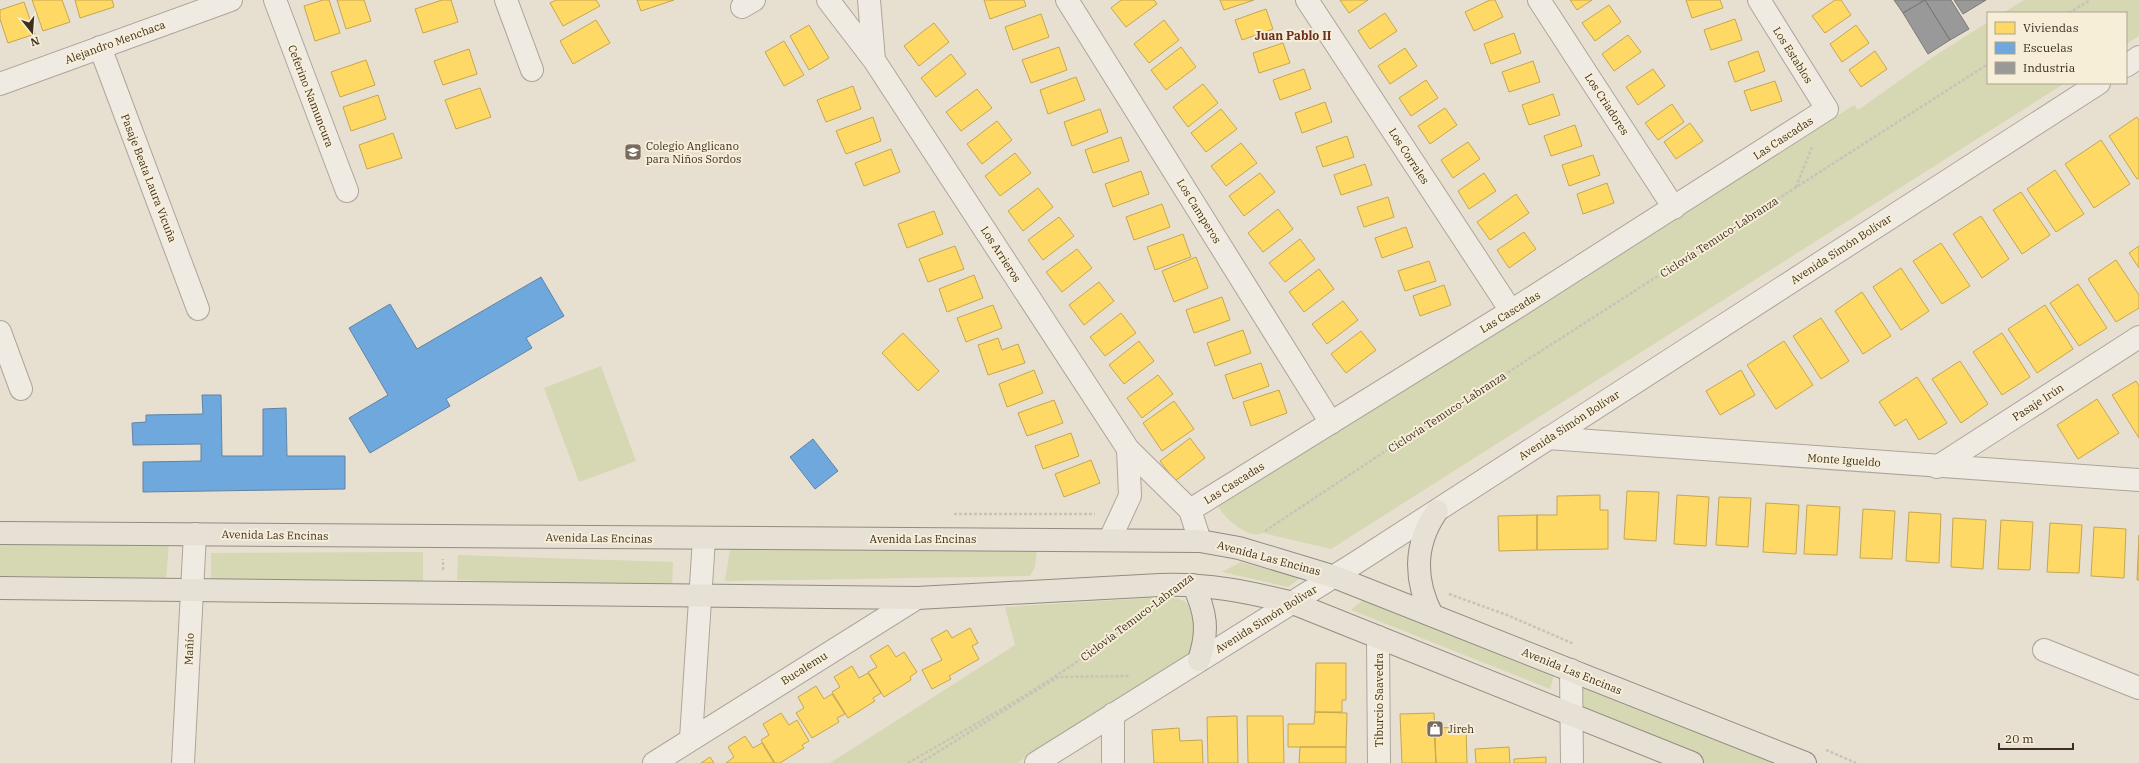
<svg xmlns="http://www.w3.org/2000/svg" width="2139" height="763" font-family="'IBM Plex Serif',serif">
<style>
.green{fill:#d6d7b3}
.homes{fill:#ffd966;stroke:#c5a651}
.schools{fill:#6fa8dc;stroke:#6083a4}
.industry{fill:#999;stroke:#7d7975}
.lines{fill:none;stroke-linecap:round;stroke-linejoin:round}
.minor-casing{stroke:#ada599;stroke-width:24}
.major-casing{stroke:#928b80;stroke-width:24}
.path{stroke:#c8c2b9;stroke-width:2.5;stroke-dasharray:3 2;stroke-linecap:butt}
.minor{stroke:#efebe3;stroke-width:22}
.major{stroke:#e6e1d4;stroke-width:22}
.labels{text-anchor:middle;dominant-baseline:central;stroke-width:4;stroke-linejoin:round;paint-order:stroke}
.street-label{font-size:11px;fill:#3d2e20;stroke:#f7eed8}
.poi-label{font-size:11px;fill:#3d2e20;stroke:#f7eed8;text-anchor:start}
.neighbourhood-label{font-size:12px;font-weight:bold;fill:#6b2e1e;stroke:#f7eed8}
</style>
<rect width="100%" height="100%" fill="#e7e0d1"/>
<path class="green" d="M 2024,0 L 2139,0 L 2139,36 L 2126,44 L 2126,13 L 2003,13 Z
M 1988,22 L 1988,83 L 2065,83 L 1331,549 L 1263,533 C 1248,540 1224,518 1218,506 L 1854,105 L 1858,110 L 1933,57 Z
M 601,366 L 636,461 L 579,482 L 544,388 Z
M 0,543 L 169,544 L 166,578 L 0,576 Z
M 730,549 L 1037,549 L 1035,567 L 1030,576 L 725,581 Z
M 423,552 L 423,581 L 211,581 L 211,553 Z
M 458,555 L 673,562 L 672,588 L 457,580 Z
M 1241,562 L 1300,578 L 1288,587 L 1222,572 Z
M 1167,597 C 1172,598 1178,598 1182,600 C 1202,611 1199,640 1187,655 L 1017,763 L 830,763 L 1015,645 L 1005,607 Z
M 1363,600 L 1554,675 L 1550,689 L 1351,610 Z
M 1571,670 L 1805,763 L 1692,763 L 1572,715 Z"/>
<path class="homes" d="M 32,0 L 62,0 L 70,22 L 43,31 Z
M 75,0 L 112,0 L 114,7 L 80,18 Z
M 323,0 L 329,0 L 340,33 L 315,41 L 304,6 Z
M 337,0 L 364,0 L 371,21 L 346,29 Z
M 442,0 L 451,0 L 458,22 L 423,33 L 415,9 Z
M 556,0 L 596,0 L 600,6 L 563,26 L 550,3 Z
M 637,0 L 674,0 L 641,11 Z
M 984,0 L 1024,0 L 1026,6 L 990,19 Z
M 1121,0 L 1154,0 L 1157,4 L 1126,27 L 1111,8 Z
M 1220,0 L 1254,0 L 1224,10 Z
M 1340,0 L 1368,0 L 1349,13 Z
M 1490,0 L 1495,0 L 1503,17 L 1474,31 L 1465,12 Z
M 1570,0 L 1592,0 L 1577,10 Z
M 1686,0 L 1720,0 L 1723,8 L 1692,18 Z
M 1835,0 L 1841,0 L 1851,15 L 1825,33 L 1812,16 Z
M 24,2 L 35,34 L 8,43 L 0,19 L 0,10 Z
M 1609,5 L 1621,22 L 1595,41 L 1582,23 Z
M 1266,9 L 1273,29 L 1242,40 L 1235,20 Z
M 1385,13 L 1397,31 L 1370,49 L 1358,31 Z
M 1041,14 L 1049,37 L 1013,50 L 1005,27 Z
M 1735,19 L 1742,40 L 1711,50 L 1704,30 Z
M 596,20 L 610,43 L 573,64 L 560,41 Z
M 1164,20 L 1179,40 L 1149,63 L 1134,44 Z
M 934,23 L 949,42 L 919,66 L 904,46 Z
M 809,25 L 829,58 L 809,70 L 790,36 Z
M 1856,25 L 1869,43 L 1842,62 L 1830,44 Z
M 1514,33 L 1521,53 L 1491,64 L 1484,44 Z
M 1628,35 L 1641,52 L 1614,71 L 1602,54 Z
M 784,41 L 804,75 L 784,86 L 765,52 Z
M 1283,43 L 1290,63 L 1259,73 L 1253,53 Z
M 1059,47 L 1067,70 L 1031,83 L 1022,60 Z
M 1181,47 L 1196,67 L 1166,90 L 1151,70 Z
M 1405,48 L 1417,66 L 1390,84 L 1378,66 Z
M 469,49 L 477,74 L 443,85 L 434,61 Z
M 1758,51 L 1765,71 L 1735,82 L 1728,62 Z
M 1875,51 L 1887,69 L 1861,87 L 1849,70 Z
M 951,54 L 966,74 L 936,97 L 921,78 Z
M 366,60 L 375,85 L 340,97 L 331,72 Z
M 1533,61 L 1540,82 L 1509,92 L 1502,72 Z
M 1304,69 L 1311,89 L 1280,100 L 1273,80 Z
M 1653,69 L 1665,86 L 1638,105 L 1626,87 Z
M 1076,77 L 1085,100 L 1048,114 L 1040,90 Z
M 1426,80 L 1438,98 L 1411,116 L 1399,98 Z
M 1775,81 L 1782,101 L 1751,111 L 1744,91 Z
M 1203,84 L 1218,103 L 1188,127 L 1173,107 Z
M 853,86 L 861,109 L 826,122 L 817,100 Z
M 480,88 L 491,117 L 456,129 L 445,100 Z
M 977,89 L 992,108 L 961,131 L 946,112 Z
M 1553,94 L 1560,115 L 1529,125 L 1522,105 Z
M 378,95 L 386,119 L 351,131 L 343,107 Z
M 1325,102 L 1332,122 L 1302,133 L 1295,113 Z
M 1672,104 L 1684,122 L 1658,140 L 1645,123 Z
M 1445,108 L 1457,125 L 1430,144 L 1418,126 Z
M 1100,109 L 1108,132 L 1072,146 L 1064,122 Z
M 1221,109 L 1237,129 L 1206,152 L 1191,133 Z
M 873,117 L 881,141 L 846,154 L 836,131 Z
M 2137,117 L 2139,121 L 2139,178 L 2137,179 L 2109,136 Z
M 997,121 L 1012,140 L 982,164 L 967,144 Z
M 1690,123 L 1703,141 L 1676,159 L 1664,142 Z
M 1575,125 L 1582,146 L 1551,156 L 1544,136 Z
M 393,133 L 402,158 L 367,169 L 359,145 Z
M 1347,136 L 1354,157 L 1323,167 L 1316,147 Z
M 1121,137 L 1129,161 L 1093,173 L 1085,150 Z
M 2101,140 L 2130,184 L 2094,208 L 2065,164 Z
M 1468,142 L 1480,159 L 1453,178 L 1441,160 Z
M 1241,143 L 1257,163 L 1226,186 L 1211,166 Z
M 891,149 L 900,172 L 864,186 L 855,163 Z
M 1015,153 L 1031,173 L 1000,196 L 985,176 Z
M 1593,155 L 1600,175 L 1569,186 L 1562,165 Z
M 1365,164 L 1372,185 L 1341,195 L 1334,175 Z
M 2055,170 L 2084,214 L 2056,232 L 2027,189 Z
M 1141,171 L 1149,194 L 1113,207 L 1105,184 Z
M 1260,173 L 1275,192 L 1244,216 L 1229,196 Z
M 1484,173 L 1496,191 L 1469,209 L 1458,191 Z
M 1607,183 L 1614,203 L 1583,214 L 1577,194 Z
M 1038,188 L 1053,207 L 1023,231 L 1008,211 Z
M 2021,192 L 2050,235 L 2022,254 L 1993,210 Z
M 1516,194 L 1529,213 L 1490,240 L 1477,222 Z
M 1388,197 L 1394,217 L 1364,227 L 1357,207 Z
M 1162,204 L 1170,227 L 1134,240 L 1126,217 Z
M 1278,209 L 1293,229 L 1263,252 L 1248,233 Z
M 934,211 L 943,234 L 907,248 L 898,224 Z
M 1981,216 L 2009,259 L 1982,278 L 1953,234 Z
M 1059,217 L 1074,236 L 1043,260 L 1028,240 Z
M 1406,227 L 1413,247 L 1382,258 L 1375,238 Z
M 1524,232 L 1536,249 L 1509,268 L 1497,250 Z
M 1183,234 L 1191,257 L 1155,270 L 1147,247 Z
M 1300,239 L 1315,259 L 1285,282 L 1269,263 Z
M 1941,243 L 1970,286 L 1942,304 L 1913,261 Z
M 955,246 L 964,269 L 928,282 L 919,259 Z
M 2139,246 L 2139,268 L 2129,253 Z
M 1077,249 L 1092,268 L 1062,292 L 1046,272 Z
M 1196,257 L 1208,288 L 1174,302 L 1162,271 Z
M 2116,260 L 2139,295 L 2139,308 L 2116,322 L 2088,279 Z
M 1429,261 L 1436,281 L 1405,291 L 1398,271 Z
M 1901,268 L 1929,311 L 1901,330 L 1873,287 Z
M 1319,269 L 1334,289 L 1304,312 L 1289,292 Z
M 974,275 L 983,298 L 947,312 L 939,289 Z
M 1099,282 L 1114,301 L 1084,325 L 1069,305 Z
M 2078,284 L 2107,328 L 2079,346 L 2050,303 Z
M 1444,285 L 1451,305 L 1420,316 L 1413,296 Z
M 1862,292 L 1891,336 L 1863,354 L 1835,311 Z
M 1222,297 L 1230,320 L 1194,333 L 1186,310 Z
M 1343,301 L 1358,320 L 1327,344 L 1312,324 Z
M 993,305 L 1002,328 L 966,342 L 957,318 Z
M 2045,305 L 2073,349 L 2037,373 L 2008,329 Z
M 1121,313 L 1136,333 L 1105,356 L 1090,337 Z
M 1821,318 L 1849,361 L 1821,379 L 1793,336 Z
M 1243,330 L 1251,353 L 1215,366 L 1207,343 Z
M 1361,331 L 1376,350 L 1346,373 L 1331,354 Z
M 903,333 L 939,371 L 918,391 L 882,353 Z
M 2002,333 L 2030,377 L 2002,395 L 1973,352 Z
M 998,338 L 1002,350 L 1018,344 L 1025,363 L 988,375 L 978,345 Z
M 1139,341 L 1154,361 L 1124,384 L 1109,365 Z
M 1784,341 L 1813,385 L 1776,409 L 1747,365 Z
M 1960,361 L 1988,404 L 1961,423 L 1932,379 Z
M 1261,363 L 1269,386 L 1233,399 L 1225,375 Z
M 1034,370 L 1043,393 L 1007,407 L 999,384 Z
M 1741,370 L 1755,395 L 1720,415 L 1706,391 Z
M 1158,375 L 1173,394 L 1142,418 L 1127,398 Z
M 1917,377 L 1947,423 L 1919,440 L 1906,419 L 1895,426 L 1879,402 Z
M 2136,381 L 2139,386 L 2139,438 L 2112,395 Z
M 1279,390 L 1287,413 L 1251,426 L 1243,402 Z
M 2097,399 L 2119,433 L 2078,459 L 2057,425 Z
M 1054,400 L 1063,423 L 1027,436 L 1018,413 Z
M 1174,401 L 1194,429 L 1162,451 L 1143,423 Z
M 1071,433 L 1079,456 L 1043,469 L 1035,446 Z
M 1190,438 L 1205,458 L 1175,481 L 1160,461 Z
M 1091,460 L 1100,483 L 1064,497 L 1055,474 Z
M 1627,491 L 1659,492 L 1656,541 L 1624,539 Z
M 1600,495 L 1600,510 L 1608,510 L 1608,549 L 1537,550 L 1537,515 L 1557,515 L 1557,496 Z
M 1677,495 L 1709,497 L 1706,546 L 1674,544 Z
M 1719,497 L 1751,498 L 1748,547 L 1716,545 Z
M 1766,503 L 1799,505 L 1796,554 L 1763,552 Z
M 1807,505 L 1840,507 L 1837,555 L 1804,554 Z
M 1863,509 L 1895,511 L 1892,559 L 1860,558 Z
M 1909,512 L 1941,514 L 1939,563 L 1906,561 Z
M 1537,515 L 1537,550 L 1499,551 L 1498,516 Z
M 1953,518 L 1986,520 L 1983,569 L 1951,567 Z
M 2001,520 L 2033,522 L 2030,570 L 1998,569 Z
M 2050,523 L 2082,525 L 2079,573 L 2047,572 Z
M 2094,527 L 2126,529 L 2124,578 L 2091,576 Z
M 2139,535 L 2139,580 L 2137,580 Z
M 970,628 L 978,643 L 972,646 L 979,659 L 949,676 L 951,679 L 932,689 L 922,670 L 942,660 L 931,639 L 947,630 L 952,638 Z
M 888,645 L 896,657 L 904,652 L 917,672 L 910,677 L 911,680 L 884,697 L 868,672 L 877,667 L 870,656 Z
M 1316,663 L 1346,663 L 1346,700 L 1342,700 L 1342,712 L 1315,712 Z
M 852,666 L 859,678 L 868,673 L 881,693 L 873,698 L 875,701 L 848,718 L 832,692 L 840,687 L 834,677 Z
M 816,686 L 824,699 L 832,694 L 845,714 L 837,718 L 839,722 L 812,738 L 796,713 L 804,708 L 798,697 Z
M 1315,712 L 1347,713 L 1346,747 L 1288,747 L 1288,724 L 1314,724 Z
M 781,713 L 789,725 L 797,720 L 809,741 L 802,745 L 804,748 L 780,763 L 775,763 L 761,740 L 769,735 L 763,724 Z
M 1434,713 L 1436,763 L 1402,763 L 1400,714 Z
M 1237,716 L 1238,763 L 1208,763 L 1207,717 Z
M 1247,716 L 1283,716 L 1284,763 L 1248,763 Z
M 1466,727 L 1467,763 L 1436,763 L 1434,728 Z
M 1179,728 L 1180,741 L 1202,740 L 1203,763 L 1154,763 L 1152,730 Z
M 745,736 L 753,748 L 762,743 L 774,763 L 726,763 L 734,757 L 728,747 Z
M 1300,747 L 1346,747 L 1346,763 L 1299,763 Z
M 1509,747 L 1510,763 L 1476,763 L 1475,749 Z
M 710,757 L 714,763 L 701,763 Z
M 1546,757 L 1546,763 L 1514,763 L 1514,759 Z"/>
<path class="schools" d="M 541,277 L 564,316 L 526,338 L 532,348 L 446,399 L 450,406 L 370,453 L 349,418 L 388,395 L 349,328 L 390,304 L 417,349 Z
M 202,395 L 221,395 L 222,456 L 263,456 L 263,409 L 286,408 L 287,456 L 345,456 L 345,489 L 143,492 L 143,462 L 201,461 L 201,444 L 133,445 L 132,423 L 146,422 L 146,415 L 203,414 Z
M 813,439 L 838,471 L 815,489 L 790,457 Z"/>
<path class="industry" d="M 1894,0 L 1925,0 L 1903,13 Z
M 1925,0 L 1950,40 L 1928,54 L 1903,13 Z
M 1925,0 L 1951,0 L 1969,29 L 1950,40 Z
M 1954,0 L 1986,0 L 1963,14 Z"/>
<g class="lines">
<g class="minor-casing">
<path id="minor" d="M 275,0 L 347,191
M 506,0 L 532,70
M 828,0 L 874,60
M 869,0 L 874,60 L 1128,449 L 1190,510 L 1200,541
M 1067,0 L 1331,423
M 1307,0 L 1511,311
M 1539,0 L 1674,208
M 742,7 L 754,0
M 100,47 L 198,309
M 2126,66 L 2139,57
M 0,84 L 231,0
M 0,332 L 21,389
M 1548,438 L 2139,480
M 1937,467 L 2139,337
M 1190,510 L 1511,311 L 1827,109 L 1759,0
M 1110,539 L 1130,496 L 1128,449
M 1378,637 L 1379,763
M 2044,650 L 2139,688
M 1571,670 L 1572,763
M 1113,714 L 1113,763
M 691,738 L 704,539
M 183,763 L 195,534
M 654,763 L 917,598
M 1036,763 L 1357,562 L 2099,83"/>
</g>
<g class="major-casing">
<path id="major" d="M 0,533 L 1200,541 L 1239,548 L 1335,577 L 1805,763
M 1193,585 C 1206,611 1209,631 1199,660
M 0,588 L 917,598 L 1160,585 C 1205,583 1249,592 1293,603 L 1692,763
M 1432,615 C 1414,580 1414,544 1437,511"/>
</g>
<path class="path" d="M 2069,13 L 2090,0
M 1796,187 L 1812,147
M 954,514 L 1095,514
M 1265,531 L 1390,448 L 1988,64
M 443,570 L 443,559
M 1449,594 L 1507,615 L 1574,644
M 1826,750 L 1856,763
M 908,763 C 988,716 1073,673 1142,611
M 920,763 L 1058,677 L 1129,676"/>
<use href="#minor" class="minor"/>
<use href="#major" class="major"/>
</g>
<defs>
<g id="school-square" transform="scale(0.9)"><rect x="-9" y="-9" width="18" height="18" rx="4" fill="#786c5e" stroke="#f7eed8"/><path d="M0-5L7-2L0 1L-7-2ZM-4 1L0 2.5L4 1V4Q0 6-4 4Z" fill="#fff"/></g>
<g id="shop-square" transform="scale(0.9)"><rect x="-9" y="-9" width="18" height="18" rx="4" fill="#786c5e" stroke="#f7eed8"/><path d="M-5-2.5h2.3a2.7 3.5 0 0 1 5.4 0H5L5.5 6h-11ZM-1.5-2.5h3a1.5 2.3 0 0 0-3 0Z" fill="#fff"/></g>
</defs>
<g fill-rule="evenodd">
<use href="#school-square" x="633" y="152"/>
<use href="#shop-square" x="1435" y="729"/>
</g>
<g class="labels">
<g class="street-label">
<text transform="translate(115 42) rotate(-20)">Alejandro Menchaca</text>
<text transform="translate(1793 55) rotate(58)">Los Establos</text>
<text transform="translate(311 96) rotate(69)">Ceferino Namuncura</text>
<text transform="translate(1607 104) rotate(57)">Los Criadores</text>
<text transform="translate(1783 138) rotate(-33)">Las Cascadas</text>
<text transform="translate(1409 156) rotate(57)">Los Corrales</text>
<text transform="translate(149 178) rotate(69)">Pasaje Beata Laura Vicuña</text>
<text transform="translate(1199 211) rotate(58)">Los Camperos</text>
<text transform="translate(1719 237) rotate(-33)">Ciclovía Temuco-Labranza</text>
<text transform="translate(1841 249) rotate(-33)">Avenida Simón Bolívar</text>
<text transform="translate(1001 254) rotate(57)">Los Arrieros</text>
<text transform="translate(1510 312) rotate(-32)">Las Cascadas</text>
<text transform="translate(2038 402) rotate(-33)">Pasaje Irún</text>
<text transform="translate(1447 412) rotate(-33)">Ciclovía Temuco-Labranza</text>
<text transform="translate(1569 425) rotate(-33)">Avenida Simón Bolívar</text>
<text transform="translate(1844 460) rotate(4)">Monte Igueldo</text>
<text transform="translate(1234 483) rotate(-32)">Las Cascadas</text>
<text transform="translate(275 535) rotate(1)">Avenida Las Encinas</text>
<text transform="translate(599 538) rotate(1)">Avenida Las Encinas</text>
<text x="923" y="539">Avenida Las Encinas</text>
<text transform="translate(1269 558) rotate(15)">Avenida Las Encinas</text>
<text transform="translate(1137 617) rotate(-37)">Ciclovía Temuco-Labranza</text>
<text transform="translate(1266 619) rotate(-32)">Avenida Simón Bolívar</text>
<text transform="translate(189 649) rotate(-87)">Mañío</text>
<text transform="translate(804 668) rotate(-32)">Bucalemu</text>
<text transform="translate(1572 671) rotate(22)">Avenida Las Encinas</text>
<text transform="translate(1379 700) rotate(-90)">Tiburcio Saavedra</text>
</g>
<g class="poi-label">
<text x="646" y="146">Colegio Anglicano<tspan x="646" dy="13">para Niños Sordos</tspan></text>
<text x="1448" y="729">Jireh</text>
</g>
<g class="neighbourhood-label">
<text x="1293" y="35">Juan Pablo II</text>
</g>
</g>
<rect x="1987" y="12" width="140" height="72" fill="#f7eed8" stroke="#ada18e"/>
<rect x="1995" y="22" width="20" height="12" fill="#ffd966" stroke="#ada18e"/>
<text x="2023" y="32" font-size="12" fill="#3d2e20">Viviendas</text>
<rect x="1995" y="42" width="20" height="12" fill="#6fa8dc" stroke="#ada18e"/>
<text x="2023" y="52" font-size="12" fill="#3d2e20">Escuelas</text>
<rect x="1995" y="62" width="20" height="12" fill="#999999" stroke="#ada18e"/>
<text x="2023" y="72" font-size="12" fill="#3d2e20">Industria</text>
<g transform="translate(32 32) rotate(163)" stroke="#f7eed8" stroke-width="3" paint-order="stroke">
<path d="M0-3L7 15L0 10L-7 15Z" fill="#3d2e20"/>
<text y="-6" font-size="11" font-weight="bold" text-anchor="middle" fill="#3d2e20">N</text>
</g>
<path d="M1999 743v6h74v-6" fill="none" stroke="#3d2e20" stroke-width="2"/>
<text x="2005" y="743" font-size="12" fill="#3d2e20" stroke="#f7eed8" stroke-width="3" paint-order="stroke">20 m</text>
</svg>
